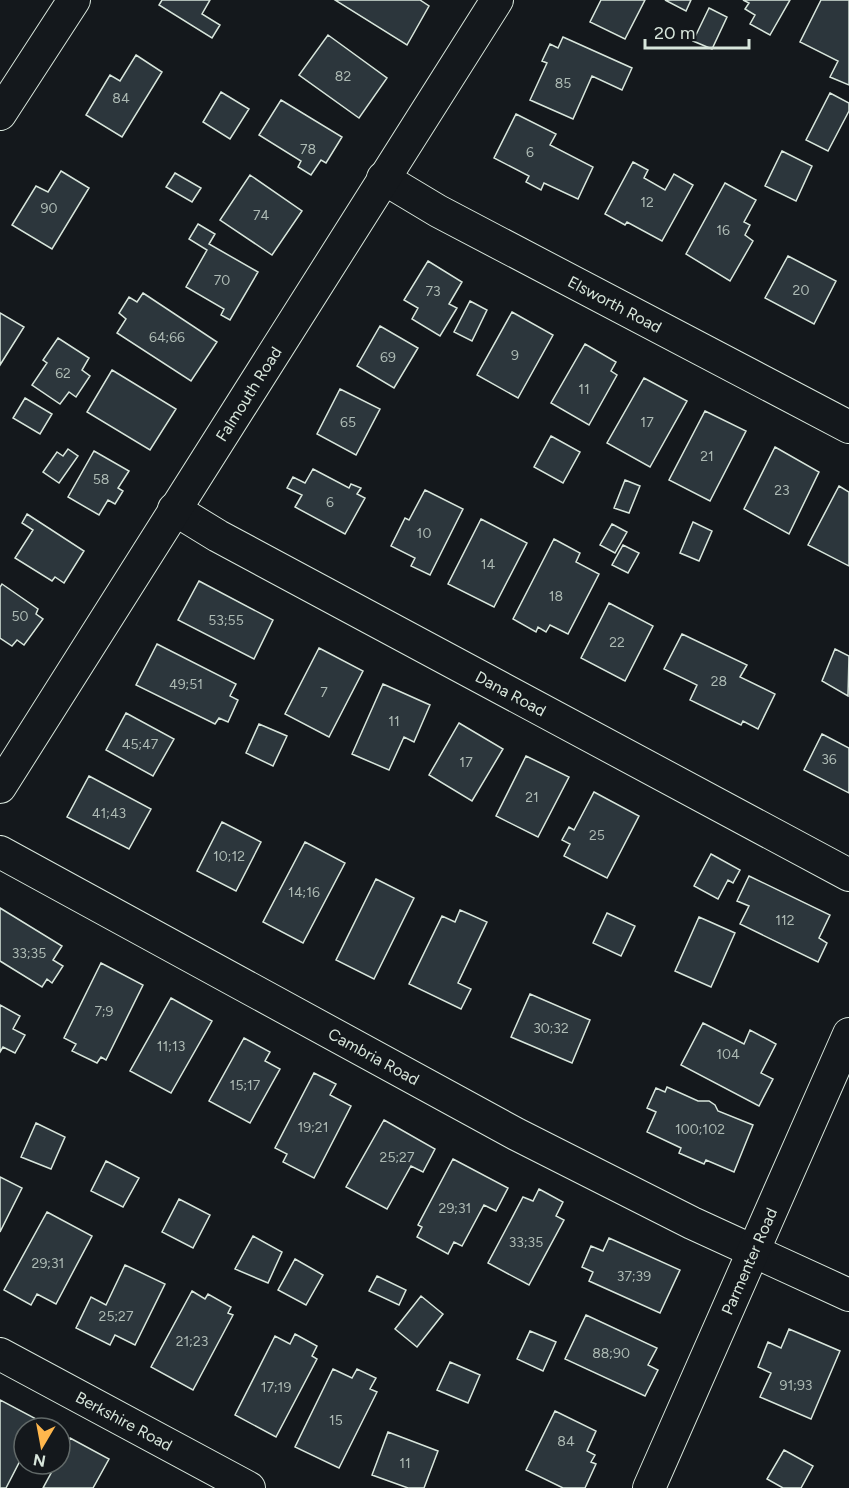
<svg xmlns="http://www.w3.org/2000/svg" width="849" height="1488" font-family="Figtree,sans-serif">
<style>
.building{fill:#2c363c;stroke:#d8e6dc;stroke-width:1.5}
.lines{fill:none;stroke-linecap:round;stroke-linejoin:round}
.street-casing{stroke:#d8e6dc;stroke-width:34}
.street{stroke:#14181c;stroke-width:32}
.labels{text-anchor:middle;dominant-baseline:central;stroke-width:4.5;stroke-linejoin:round;paint-order:stroke}
.number-label{font-size:14px;fill:#adbab4}
.street-label{font-size:16px;fill:#d8e6dc;stroke:#14181c}
</style>
<rect width="100%" height="100%" fill="#14181c"/>
<path class="building" d="M 162,0 L 210,0 L 202,14 L 220,25 L 212,38 L 159,5 Z
M 335,0 L 420,0 L 429,6 L 407,45 Z
M 601,0 L 645,0 L 625,39 L 590,22 Z
M 665,0 L 691,0 L 686,11 Z
M 743,0 L 790,0 L 770,35 L 750,24 L 755,15 L 745,9 L 749,3 Z
M 821,0 L 849,0 L 849,85 L 830,77 L 838,61 L 800,42 Z
M 709,8 L 727,17 L 712,49 L 693,41 Z
M 328,35 L 387,78 L 359,118 L 299,75 Z
M 563,37 L 632,68 L 622,90 L 592,76 L 573,119 L 530,100 L 547,63 L 542,61 L 550,44 L 558,48 Z
M 136,55 L 162,72 L 122,137 L 86,115 L 110,75 L 120,81 Z
M 221,92 L 249,109 L 230,139 L 203,122 Z
M 830,93 L 849,103 L 849,111 L 828,151 L 806,140 Z
M 281,100 L 342,137 L 326,163 L 321,160 L 311,175 L 298,167 L 301,161 L 259,135 Z
M 516,114 L 556,134 L 550,145 L 593,167 L 578,199 L 544,183 L 541,190 L 526,182 L 529,176 L 494,158 Z
M 782,151 L 812,166 L 796,201 L 765,186 Z
M 633,162 L 648,170 L 644,178 L 665,190 L 674,174 L 693,185 L 662,241 L 627,222 L 625,225 L 605,214 Z
M 61,171 L 89,188 L 52,249 L 12,225 L 36,186 L 48,192 Z
M 175,173 L 201,188 L 192,202 L 166,187 Z
M 250,175 L 302,211 L 272,255 L 220,220 Z
M 725,183 L 756,200 L 744,222 L 750,225 L 745,235 L 753,241 L 730,281 L 686,254 Z
M 198,224 L 215,234 L 209,244 L 258,272 L 230,320 L 221,315 L 224,309 L 186,287 L 207,250 L 189,239 Z
M 788,256 L 836,281 L 814,324 L 765,298 Z
M 428,261 L 462,282 L 449,304 L 457,308 L 440,336 L 412,319 L 418,308 L 404,300 Z
M 143,293 L 217,342 L 191,381 L 117,333 L 126,319 L 119,313 L 129,297 L 137,302 Z
M 470,301 L 487,310 L 472,341 L 454,332 Z
M 512,312 L 553,335 L 518,398 L 477,375 Z
M 0,313 L 24,327 L 0,365 Z
M 380,326 L 418,348 L 394,388 L 357,366 Z
M 58,338 L 89,358 L 82,370 L 90,376 L 76,397 L 69,392 L 60,404 L 32,385 L 47,363 L 43,360 Z
M 585,344 L 616,362 L 611,371 L 617,375 L 589,425 L 551,403 Z
M 112,370 L 176,409 L 150,450 L 87,412 Z
M 644,378 L 687,401 L 650,467 L 607,443 Z
M 340,389 L 380,409 L 356,455 L 317,434 Z
M 25,398 L 52,414 L 40,434 L 13,418 Z
M 705,411 L 746,431 L 710,501 L 669,480 Z
M 551,436 L 580,452 L 563,483 L 534,467 Z
M 775,447 L 819,472 L 789,534 L 744,509 Z
M 68,449 L 78,456 L 59,483 L 43,472 L 57,452 L 63,456 Z
M 94,451 L 129,471 L 118,488 L 123,491 L 115,504 L 108,500 L 99,515 L 68,497 Z
M 313,469 L 349,488 L 351,484 L 361,488 L 357,494 L 365,498 L 345,534 L 295,507 L 302,495 L 287,488 L 293,477 L 305,483 Z
M 625,480 L 640,486 L 629,513 L 614,508 Z
M 839,486 L 849,492 L 849,566 L 808,545 Z
M 425,490 L 463,509 L 430,575 L 411,566 L 415,558 L 391,546 L 405,518 L 409,520 Z
M 27,514 L 84,551 L 64,583 L 55,577 L 52,581 L 15,558 L 33,530 L 22,523 Z
M 481,519 L 527,543 L 494,607 L 448,584 Z
M 693,522 L 712,531 L 699,561 L 680,553 Z
M 612,524 L 627,532 L 615,553 L 600,545 Z
M 554,539 L 580,553 L 576,562 L 599,574 L 568,634 L 550,625 L 546,632 L 538,627 L 536,632 L 513,619 Z
M 623,545 L 639,553 L 628,573 L 612,565 Z
M 199,581 L 273,620 L 254,659 L 178,620 Z
M 2,584 L 38,609 L 36,614 L 43,619 L 24,645 L 17,640 L 12,646 L 0,638 L 0,587 Z
M 609,603 L 653,626 L 625,681 L 581,658 Z
M 682,634 L 747,665 L 740,677 L 775,694 L 758,729 L 743,721 L 741,725 L 690,700 L 697,685 L 664,669 Z
M 157,644 L 236,684 L 230,696 L 238,700 L 228,722 L 219,718 L 215,724 L 136,685 Z
M 319,648 L 363,671 L 329,737 L 285,714 Z
M 835,649 L 849,656 L 848,696 L 822,681 Z
M 383,684 L 430,705 L 414,742 L 404,737 L 389,770 L 352,754 Z
M 126,713 L 174,739 L 153,776 L 106,750 Z
M 459,723 L 503,749 L 472,801 L 429,775 Z
M 259,724 L 287,736 L 273,766 L 246,753 Z
M 822,734 L 849,748 L 849,793 L 804,770 Z
M 526,756 L 569,777 L 538,837 L 496,816 Z
M 89,776 L 151,809 L 129,849 L 67,817 Z
M 594,792 L 639,816 L 607,878 L 564,856 L 570,844 L 562,840 L 569,827 L 574,830 Z
M 222,822 L 261,842 L 236,891 L 197,871 Z
M 305,842 L 345,863 L 303,943 L 263,922 Z
M 711,854 L 740,870 L 733,883 L 728,880 L 718,899 L 694,886 Z
M 749,876 L 830,915 L 819,938 L 827,943 L 818,962 L 740,924 L 749,906 L 737,901 Z
M 376,879 L 414,898 L 374,979 L 336,960 Z
M 0,908 L 62,946 L 53,960 L 63,966 L 52,983 L 47,979 L 42,987 L 0,961 Z
M 460,910 L 487,922 L 458,983 L 471,989 L 461,1009 L 409,984 L 442,916 L 455,922 Z
M 607,913 L 635,926 L 621,956 L 593,943 Z
M 699,917 L 735,933 L 711,987 L 675,971 Z
M 101,963 L 143,985 L 106,1060 L 101,1057 L 97,1063 L 72,1051 L 76,1044 L 64,1038 Z
M 530,994 L 590,1020 L 572,1063 L 511,1037 Z
M 171,998 L 212,1021 L 171,1093 L 130,1071 Z
M 0,1005 L 20,1016 L 13,1029 L 25,1035 L 15,1053 L 3,1047 L 0,1052 Z
M 703,1023 L 744,1044 L 750,1030 L 776,1044 L 761,1073 L 773,1079 L 759,1106 L 681,1065 Z
M 244,1038 L 270,1052 L 265,1061 L 280,1069 L 250,1123 L 209,1101 Z
M 314,1073 L 336,1084 L 330,1095 L 351,1106 L 314,1178 L 283,1162 L 287,1154 L 275,1148 Z
M 667,1087 L 698,1101 L 709,1101 L 715,1105 L 718,1111 L 753,1125 L 734,1172 L 706,1160 L 704,1164 L 679,1153 L 681,1148 L 647,1132 L 656,1112 L 647,1108 L 656,1088 L 665,1092 Z
M 384,1120 L 435,1149 L 423,1172 L 411,1166 L 387,1209 L 346,1187 Z
M 36,1123 L 65,1137 L 51,1169 L 21,1157 Z
M 453,1159 L 508,1188 L 496,1211 L 484,1205 L 462,1246 L 454,1242 L 448,1254 L 417,1237 L 422,1227 L 418,1225 Z
M 106,1161 L 139,1178 L 123,1207 L 91,1191 Z
M 0,1177 L 22,1188 L 0,1232 Z
M 539,1189 L 563,1202 L 556,1216 L 564,1220 L 529,1285 L 488,1263 L 523,1197 L 533,1201 Z
M 179,1199 L 210,1215 L 193,1248 L 162,1232 Z
M 47,1212 L 92,1236 L 56,1304 L 37,1294 L 31,1305 L 4,1290 Z
M 253,1236 L 282,1252 L 268,1283 L 235,1269 Z
M 609,1238 L 680,1270 L 660,1313 L 589,1281 L 593,1272 L 582,1267 L 591,1246 L 603,1251 Z
M 295,1259 L 323,1275 L 306,1305 L 278,1290 Z
M 125,1265 L 165,1284 L 135,1345 L 115,1335 L 110,1345 L 76,1328 L 91,1297 L 106,1305 Z
M 377,1276 L 406,1290 L 399,1305 L 369,1291 Z
M 192,1291 L 205,1299 L 208,1294 L 231,1307 L 228,1313 L 233,1315 L 193,1390 L 151,1367 Z
M 421,1296 L 443,1314 L 417,1347 L 395,1329 Z
M 586,1315 L 657,1348 L 648,1365 L 658,1370 L 645,1396 L 565,1359 Z
M 789,1329 L 840,1351 L 811,1419 L 760,1397 L 771,1373 L 758,1367 L 768,1342 L 781,1348 Z
M 530,1331 L 556,1342 L 543,1371 L 517,1359 Z
M 295,1334 L 317,1346 L 312,1356 L 317,1359 L 276,1437 L 235,1415 L 275,1336 L 290,1344 Z
M 450,1362 L 480,1375 L 468,1403 L 437,1390 Z
M 333,1369 L 352,1378 L 357,1369 L 376,1378 L 370,1389 L 377,1392 L 339,1468 L 295,1447 Z
M 0,1400 L 40,1421 L 37,1428 L 24,1428 L 24,1453 L 6,1488 L 0,1488 Z
M 555,1411 L 596,1431 L 587,1451 L 595,1455 L 591,1462 L 596,1464 L 585,1488 L 563,1488 L 526,1470 Z
M 388,1432 L 438,1451 L 424,1488 L 408,1488 L 372,1475 Z
M 70,1438 L 109,1459 L 93,1488 L 43,1488 L 56,1464 L 60,1464 L 60,1456 Z
M 784,1450 L 813,1466 L 801,1488 L 783,1488 L 767,1479 Z"/>
<g class="lines">
<g class="street-casing">
<g id="street">
<path d="M 0,114 L 74,0"/>
<path id="s1" d="M 383,178 L 438,211 L 849,427"/>
<path id="s2" d="M 174,509 L 218,536 L 849,875"/>
<path id="s3" d="M 0,787 L 497,0"/>
<path id="s4" d="M 0,852 L 516,1134 L 692,1223 L 849,1295"/>
<path id="s5" d="M 0,1354 L 249,1488"/>
<path id="s6" d="M 649,1488 L 849,1034"/>
</g>
</g>
<use href="#street" class="street"/>
</g>
<g class="labels">
<g class="number-label">
<text x="343" y="76">82</text>
<text x="563" y="83">85</text>
<text x="121" y="98">84</text>
<text x="308" y="149">78</text>
<text x="530" y="152">6</text>
<text x="647" y="202">12</text>
<text x="49" y="208">90</text>
<text x="261" y="215">74</text>
<text x="723" y="230">16</text>
<text x="222" y="280">70</text>
<text x="801" y="290">20</text>
<text x="433" y="291">73</text>
<text x="167" y="337">64;66</text>
<text x="515" y="355">9</text>
<text x="388" y="357">69</text>
<text x="63" y="373">62</text>
<text x="584" y="389">11</text>
<text x="348" y="422">65</text>
<text x="647" y="422">17</text>
<text x="707" y="456">21</text>
<text x="101" y="479">58</text>
<text x="782" y="490">23</text>
<text x="330" y="502">6</text>
<text x="424" y="533">10</text>
<text x="488" y="564">14</text>
<text x="556" y="596">18</text>
<text x="20" y="616">50</text>
<text x="226" y="620">53;55</text>
<text x="617" y="642">22</text>
<text x="719" y="681">28</text>
<text x="186" y="684">49;51</text>
<text x="324" y="692">7</text>
<text x="394" y="721">11</text>
<text x="140" y="744">45;47</text>
<text x="829" y="759">36</text>
<text x="466" y="762">17</text>
<text x="532" y="797">21</text>
<text x="109" y="813">41;43</text>
<text x="597" y="835">25</text>
<text x="229" y="856">10;12</text>
<text x="304" y="892">14;16</text>
<text x="785" y="920">112</text>
<text x="29" y="953">33;35</text>
<text x="104" y="1011">7;9</text>
<text x="551" y="1028">30;32</text>
<text x="171" y="1046">11;13</text>
<text x="728" y="1054">104</text>
<text x="245" y="1085">15;17</text>
<text x="313" y="1127">19;21</text>
<text x="700" y="1129">100;102</text>
<text x="397" y="1157">25;27</text>
<text x="455" y="1208">29;31</text>
<text x="526" y="1242">33;35</text>
<text x="48" y="1263">29;31</text>
<text x="634" y="1276">37;39</text>
<text x="116" y="1316">25;27</text>
<text x="192" y="1341">21;23</text>
<text x="611" y="1353">88;90</text>
<text x="796" y="1385">91;93</text>
<text x="276" y="1387">17;19</text>
<text x="336" y="1420">15</text>
<text x="566" y="1441">84</text>
<text x="405" y="1463">11</text>
</g>
<g class="street-label">
<text stroke="none"><textPath href="#s1" startOffset="264">Elsworth Road</textPath></text>
<text stroke="none"><textPath href="#s3" startOffset="465">Falmouth Road</textPath></text>
<text stroke="none"><textPath href="#s2" startOffset="384">Dana Road</textPath></text>
<text stroke="none"><textPath href="#s4" startOffset="426">Cambria Road</textPath></text>
<text stroke="none"><textPath href="#s6" startOffset="248">Parmenter Road</textPath></text>
<text stroke="none"><textPath href="#s5" startOffset="141">Berkshire Road</textPath></text>
</g>
</g>
<g transform="translate(42 1446) rotate(190)"><circle r="28" fill="#14181c" stroke="#626a69" stroke-width="1.5"/>
<path d="M0-4.5L10 22L0 15L-10 22Z" fill="#ffb74d"/>
<text y="-9" font-size="16" font-weight="bold" text-anchor="middle" fill="#d8e6dc">N</text>
</g>
<path d="M645 39v9h104v-9" fill="none" stroke="#d8e6dc" stroke-width="3"/>
<text x="654" y="39" font-size="18" fill="#d8e6dc" stroke="#14181c" stroke-width="4.5" paint-order="stroke">20 m</text>
</svg>
